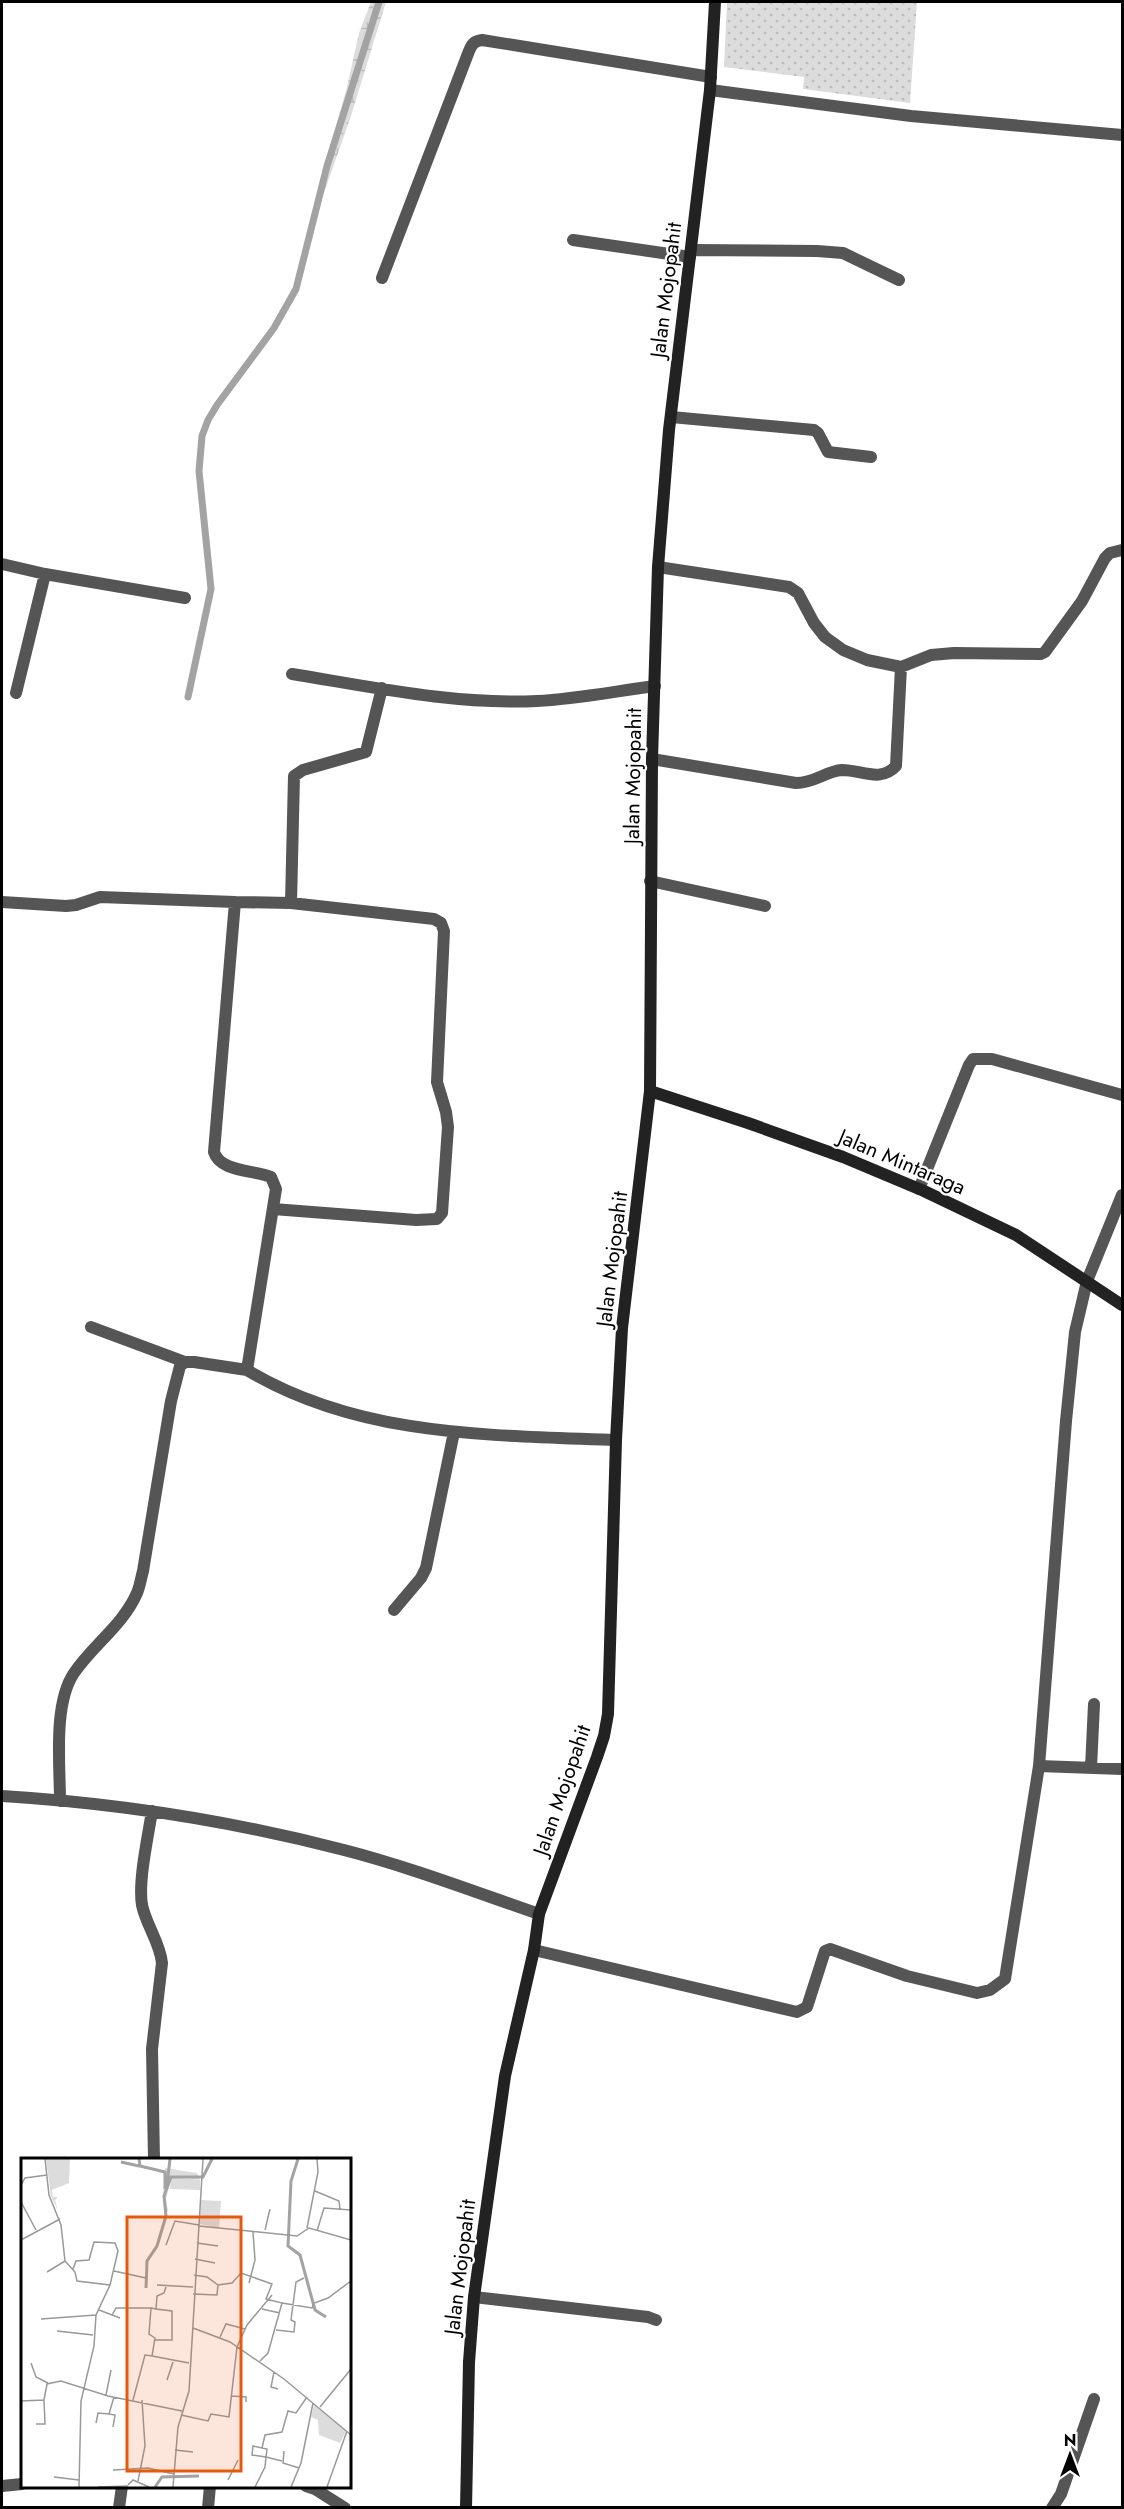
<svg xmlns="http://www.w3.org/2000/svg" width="1124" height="2509" font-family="Jost,sans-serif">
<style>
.grass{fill:url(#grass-dots)}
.wetland{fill:url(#wetland-marsh)}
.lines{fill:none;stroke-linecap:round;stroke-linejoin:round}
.stream{stroke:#a3a3a3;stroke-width:7}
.street{stroke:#555;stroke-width:12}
.secondary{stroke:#222;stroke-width:12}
.labels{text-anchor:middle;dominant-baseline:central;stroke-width:4.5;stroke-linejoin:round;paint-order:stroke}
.street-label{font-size:21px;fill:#000;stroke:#fff}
.inset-river{fill:none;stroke:#a3a3a3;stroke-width:3}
.inset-road{fill:none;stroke:#999;stroke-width:1.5}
.view{fill:#e8590c;fill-opacity:0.15;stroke:#e8590c;stroke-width:3}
.inset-edge{fill:none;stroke:#000;stroke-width:3}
</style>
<defs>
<pattern id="grass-dots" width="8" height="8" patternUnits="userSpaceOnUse" patternTransform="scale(1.5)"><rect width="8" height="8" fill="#dcdcdc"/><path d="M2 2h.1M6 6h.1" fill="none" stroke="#bbb" stroke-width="1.8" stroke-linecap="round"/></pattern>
<pattern id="wetland-marsh" width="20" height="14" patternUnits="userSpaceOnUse" patternTransform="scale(1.5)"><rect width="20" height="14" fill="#dcdcdc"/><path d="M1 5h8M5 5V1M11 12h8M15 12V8" fill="none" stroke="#bbb"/></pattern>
</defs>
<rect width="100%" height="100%" fill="#fff"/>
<path class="grass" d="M 727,2 L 917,2 L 910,103 L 803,89 L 804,77 L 724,67 Z"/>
<path class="wetland" d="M 371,2 L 386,2 L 350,119 L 307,241 L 318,189 L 347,87 L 359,33 Z"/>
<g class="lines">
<path class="stream" d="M 188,697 L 211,589 L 199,471 L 202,436 L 208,420 L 217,405 L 274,328 L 296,289 L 327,166 L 379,2"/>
<path class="street" d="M 710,90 L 911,116 L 1122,135
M 573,240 L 690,257
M 691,250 L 817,251 L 843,253 L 899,280
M 382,278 L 469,51 C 472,44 474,41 482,40 L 711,77
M 671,417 L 814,430 L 818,433 L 828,452 L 871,457
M 2,564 L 45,574 L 185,598
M 658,567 L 789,587 L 798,593 L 814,623 L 825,637 L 843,650 L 867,660 L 901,667 L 931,655 L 954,653 L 1041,654 L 1045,652 L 1082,601 L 1105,558 L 1110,553 L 1122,550
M 292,674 C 372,687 455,705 537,701 C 576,699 616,691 655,686
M 16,693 L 45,574
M 652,759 L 796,783 C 815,783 826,771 842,770 C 862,770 880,783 896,766 L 901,667
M 650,881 L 765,906
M 2,902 L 66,906 L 76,905 L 100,897 L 235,902
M 919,1189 L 969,1065 L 973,1059 L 992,1059 L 1122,1095
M 273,1209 L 416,1220 L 437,1219 L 442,1213 L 448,1127 L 446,1112 L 437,1082 L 444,931 L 441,923 L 434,919 L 291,903 L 294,776 L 303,770 L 366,752 L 382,688
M 91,1327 L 185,1362
M 247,1370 C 359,1437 489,1435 616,1440
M 394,1610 L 421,1578 L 426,1568 L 454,1432
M 1039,1766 L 1122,1769
M 1091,1768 L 1094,1704
M 2,1796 C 117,1803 232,1821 344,1850 C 410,1867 475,1892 539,1914
M 60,1801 C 60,1765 53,1704 74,1673 C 93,1645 123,1625 137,1593 C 140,1586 141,1578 143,1571 L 171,1401 L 180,1366 L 185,1362 L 194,1362 L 247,1370 L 276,1189 L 271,1177 C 254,1170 220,1172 214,1152 L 235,902 L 291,903
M 152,1811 C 148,1837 138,1881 142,1905 C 146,1925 160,1942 162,1963 L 152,2049 L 154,2160
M 534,1950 L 797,2012 L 807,2007 L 825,1951 L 830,1949 L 907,1976 L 977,1993 L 990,1990 L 1005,1979 L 1039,1766 L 1066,1421 L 1075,1332 L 1087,1281 L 1122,1195
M 474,2297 L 648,2317 L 656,2320
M 2,2486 L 22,2484
M 306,2486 L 315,2489 L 345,2508
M 119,2508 L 122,2486
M 208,2508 L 210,2486
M 1052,2508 L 1061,2494 L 1094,2399"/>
<path class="secondary" d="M 650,1091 L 748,1123 L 843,1157 L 924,1191 L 1016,1235 L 1122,1305
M 466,2508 L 469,2362 L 474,2297 L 505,2076 L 534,1950 L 539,1914 L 597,1757 L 604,1736 L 608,1714 L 616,1440 L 622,1328 L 650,1091 L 652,759 L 658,567 L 669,430 L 710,90 L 715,2"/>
</g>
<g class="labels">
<g class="street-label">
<text transform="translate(666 290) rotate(-83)">Jalan Mojopahit</text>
<text transform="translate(633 776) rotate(-89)">Jalan Mojopahit</text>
<text transform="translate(902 1162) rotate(23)">Jalan Mintaraga</text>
<text transform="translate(612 1259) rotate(-83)">Jalan Mojopahit</text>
<text transform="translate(562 1790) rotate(-71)">Jalan Mojopahit</text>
<text transform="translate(460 2267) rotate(-83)">Jalan Mojopahit</text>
</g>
</g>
<g transform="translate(21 2158)">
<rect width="330" height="330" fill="#fff"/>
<path d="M 25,1 L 49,1 L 48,25 L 31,32 L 32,39 L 37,39 L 34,42 L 37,53 L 30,38 ZM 156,19 L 179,22 L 179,32 L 149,31 L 150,22 ZM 180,42 L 200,43 L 198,70 L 179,66 ZM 293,247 L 325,273 L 319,285 L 298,277 L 297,262 L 290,259 Z" fill="#dcdcdc"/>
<path d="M 144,10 L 176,15 L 179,22 L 159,19 L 150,22 L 145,41 L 147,52 L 137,84 L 145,51 L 142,39 Z" fill="#dcdcdc"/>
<path d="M 32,1 L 48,1 L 47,24 L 31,22 Z" fill="#dcdcdc"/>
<path class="inset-river" d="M 118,1 L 119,8 L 144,14 L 144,31M 277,1 L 270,23 L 267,88 L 279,97 L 294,152 L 305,159M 100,4 L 118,8M 146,27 L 149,1M 125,130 L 126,103 L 136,88 L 145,58 L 143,38 L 150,19 L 182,19 L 191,1M 134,329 L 141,319 L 178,318"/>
<path class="inset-road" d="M 24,1 L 28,37 L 40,67 L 44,103 L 54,114 L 56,123 L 89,127M 0,27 L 4,20 L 26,17M 294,33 L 318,43 L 319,51M 0,44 L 15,72M 178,68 L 276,78 L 288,70 L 330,82M 286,70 L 297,14 L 296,1M 244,72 L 249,51M 296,73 L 303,50 L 330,52M 0,82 L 39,61M 176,85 L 197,88M 145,87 L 154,63 L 178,67M 174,101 L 194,105M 52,111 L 55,103 L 68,102 L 73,84 L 94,85 L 97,93 L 89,127 L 75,157 L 73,188 L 60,243 L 58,329M 93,113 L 125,120M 26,114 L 44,103M 173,117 L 186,119 L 197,127 L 211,125 L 220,115 L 251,126 L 245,141 L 261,145 L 247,195 L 239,203M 228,125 L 234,102 L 232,74M 136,127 L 172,129M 172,136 L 196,137 L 197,127M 261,145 L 291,150 L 293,145 L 307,140 L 330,123M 241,151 L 259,155M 78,152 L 99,160M 91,157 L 95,150 L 130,150M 20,161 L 75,157M 172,170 L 209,184 L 263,221 L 330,277M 255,172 L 273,174 L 274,164 L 270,162 L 275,124 L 283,120M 36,173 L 72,177M 199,179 L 205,166 L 224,171M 134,182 L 151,182 L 151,153 L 135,151 L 136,138 L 143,135 L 145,129M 131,198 L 168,205M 10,205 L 15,219 L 27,225M 253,214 L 250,229 L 257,231M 146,222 L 152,204M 85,237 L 90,212M 211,238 L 225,239 L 225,244M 112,242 L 124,197 L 131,198 L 134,180 L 128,176 L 130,150 L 135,151M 0,243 L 23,242 L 26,226 L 40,223 L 87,238 L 161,253M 299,249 L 330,211M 88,256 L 94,257 L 92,269M 160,257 L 187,263 L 190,256 L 208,259 L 216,189 L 226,167 L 251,137M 75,265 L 77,255 L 88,256 L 93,239M 15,266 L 24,266 L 23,242M 241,290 L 244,277 L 261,274 L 267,253 L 275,255 L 286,239M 154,292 L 172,294M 263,293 L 262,305 L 278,310M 92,312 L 127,310 L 153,316M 33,319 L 58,322M 207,322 L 217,302M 117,323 L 124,288 L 121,242M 107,327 L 112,322 L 128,329M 77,329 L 107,328M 152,329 L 157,269 L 168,233 L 182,1M 234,329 L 244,309 L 245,299 L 246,291 L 232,288 L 231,297 L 245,299 L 261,303M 270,329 L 280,305 L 292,245M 306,329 L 326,273"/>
<path class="view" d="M 106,59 L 220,59 L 220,313 L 106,313 Z"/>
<rect width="330" height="330" class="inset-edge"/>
</g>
<rect width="1124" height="2509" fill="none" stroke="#000000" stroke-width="6"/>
<g transform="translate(1070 2455)" stroke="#ffffff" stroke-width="4.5" paint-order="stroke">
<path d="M0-4.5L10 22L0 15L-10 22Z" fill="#000000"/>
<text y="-9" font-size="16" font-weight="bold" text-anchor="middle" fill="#000000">N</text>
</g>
</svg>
